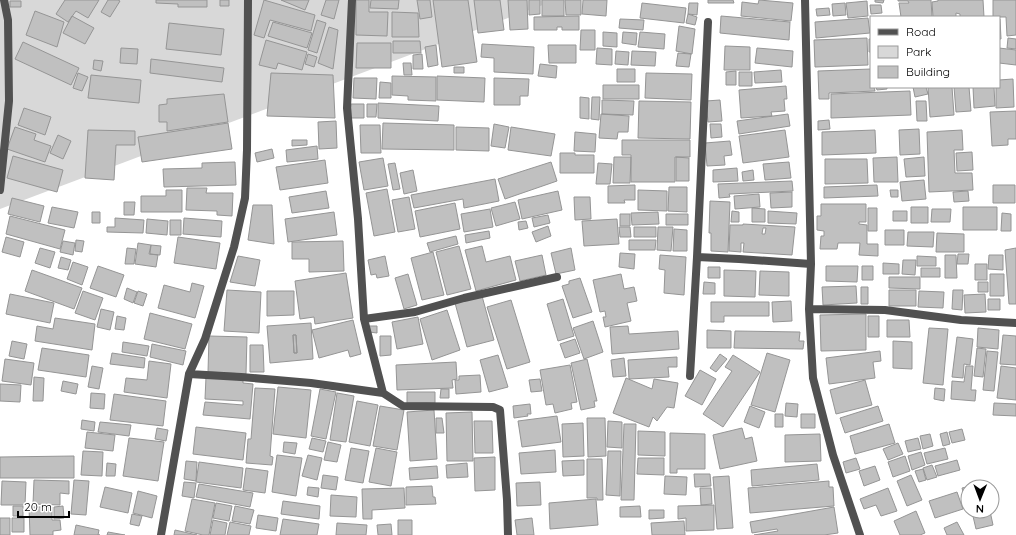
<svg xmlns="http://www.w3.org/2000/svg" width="1016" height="535" font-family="Quicksand,sans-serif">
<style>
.green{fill:#d8d8d8}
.building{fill:#c0c0c0;stroke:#959595;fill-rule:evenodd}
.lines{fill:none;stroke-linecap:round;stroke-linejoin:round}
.street{stroke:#515151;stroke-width:8}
</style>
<rect width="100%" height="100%" fill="#fff"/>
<path class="green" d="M 0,0 L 556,0 L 0,209 Z"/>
<path class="building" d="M 65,0 L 99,0 L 88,18 L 76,11 L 68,22 L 56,14 Z
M 108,0 L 118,0 L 120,1 L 110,17 L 101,12 Z
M 156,0 L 207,0 L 207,7 L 178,7 L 178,4 L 156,3 Z
M 220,0 L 229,0 L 229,6 L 220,6 Z
M 264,0 L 315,15 L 311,31 L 270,20 L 264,38 L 254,35 Z
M 281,0 L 309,0 L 305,10 Z
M 326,0 L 339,0 L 334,19 L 321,15 Z
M 356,0 L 369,0 L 369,12 L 388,12 L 387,36 L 356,35 Z
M 371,0 L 399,0 L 398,9 L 370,8 Z
M 417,0 L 430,0 L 432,17 L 420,19 Z
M 433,0 L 468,0 L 477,62 L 442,67 Z
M 474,0 L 500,0 L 504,30 L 478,33 Z
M 508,0 L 527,0 L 528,29 L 510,30 Z
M 529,0 L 540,0 L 540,14 L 529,15 Z
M 542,0 L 564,0 L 564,16 L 542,16 Z
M 565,0 L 581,0 L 581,15 L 566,15 Z
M 583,0 L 607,0 L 606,16 L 582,14 Z
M 708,0 L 733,0 L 734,3 L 708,3 Z
M 759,0 L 793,3 L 791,21 L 741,16 L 742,2 L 758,4 Z
M 875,0 L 884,0 L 883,3 L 875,2 Z
M 898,0 L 931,0 L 932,17 L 901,17 L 899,3 L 909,3 L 908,1 L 898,1 Z
M 938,0 L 983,0 L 984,17 L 960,17 L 960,14 L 956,13 L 956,17 L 933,17 L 932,2 L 938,1 Z
M 993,0 L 1016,0 L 1016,35 L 1007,36 L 1006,17 L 993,17 Z
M 10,1 L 21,1 L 21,7 L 10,7 Z
M 867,1 L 868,16 L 848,18 L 846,3 Z
M 642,3 L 686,8 L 684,23 L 640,18 Z
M 689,3 L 698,3 L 697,15 L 688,14 Z
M 845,3 L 846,15 L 833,16 L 832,4 Z
M 870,5 L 881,5 L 882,13 L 871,14 Z
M 829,8 L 830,15 L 817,16 L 816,9 Z
M 35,11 L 64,22 L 57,47 L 26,35 Z
M 392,12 L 418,13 L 419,37 L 392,37 Z
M 688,14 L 697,17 L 695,25 L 686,23 Z
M 72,16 L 94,28 L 85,44 L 63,33 Z
M 579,16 L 579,30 L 562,30 L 562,27 L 557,27 L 557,30 L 534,30 L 534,17 Z
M 721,16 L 790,22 L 789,40 L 720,33 Z
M 868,18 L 870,33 L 816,38 L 815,22 Z
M 620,19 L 644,20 L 643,30 L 619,28 Z
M 999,19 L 1000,19 L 1001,39 L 999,39 Z
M 317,20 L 326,23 L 317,53 L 308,50 Z
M 273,22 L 312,33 L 307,48 L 268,36 Z
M 169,23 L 224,29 L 221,55 L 166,49 Z
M 679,26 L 695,29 L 692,54 L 676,51 Z
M 329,27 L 338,30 L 333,69 L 318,63 Z
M 581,30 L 595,30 L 595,50 L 580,50 Z
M 603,32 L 617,33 L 617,47 L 603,46 Z
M 623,32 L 637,33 L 636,45 L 622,43 Z
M 640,32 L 665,34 L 664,49 L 638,47 Z
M 867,38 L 868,65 L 815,67 L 814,40 Z
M 1008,38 L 1016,39 L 1016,49 L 1007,48 Z
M 869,39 L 871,39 L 871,52 L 869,52 Z
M 266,40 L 307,52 L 302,70 L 278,63 L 276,69 L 259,65 Z
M 393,41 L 420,41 L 421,53 L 393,53 Z
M 23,42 L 79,68 L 71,85 L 15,59 Z
M 357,43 L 391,43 L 391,68 L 356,68 Z
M 482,44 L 534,47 L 533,74 L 494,72 L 494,58 L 481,57 Z
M 436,45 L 438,65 L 428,67 L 425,47 Z
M 548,45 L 576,45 L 576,63 L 549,63 Z
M 725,46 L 750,47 L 750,70 L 724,70 Z
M 121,48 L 138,49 L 137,64 L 120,63 Z
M 597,48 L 612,49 L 612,65 L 596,64 Z
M 757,48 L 793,51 L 792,67 L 755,63 Z
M 999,48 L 1016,50 L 1016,65 L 999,63 Z
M 616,51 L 629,52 L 628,65 L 615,64 Z
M 632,51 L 656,52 L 655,66 L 631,65 Z
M 678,53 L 691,54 L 689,67 L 676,66 Z
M 308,54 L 317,57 L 314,67 L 305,64 Z
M 422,54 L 423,69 L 413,69 L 413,55 Z
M 151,59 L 224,68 L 222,82 L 150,73 Z
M 94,60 L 103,61 L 101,71 L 93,69 Z
M 403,63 L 411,63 L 412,75 L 404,75 Z
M 540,64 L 557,66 L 556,78 L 538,76 Z
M 454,67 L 464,67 L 464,73 L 454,73 Z
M 617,69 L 635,69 L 635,82 L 617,82 Z
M 871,69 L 871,87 L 874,87 L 875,91 L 829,93 L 829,99 L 819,99 L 818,71 Z
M 781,70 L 782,82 L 755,83 L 754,72 Z
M 736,71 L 736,85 L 726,85 L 726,72 Z
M 739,72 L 752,72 L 752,86 L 739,86 Z
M 78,73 L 88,77 L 82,91 L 73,88 Z
M 271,73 L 333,75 L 335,118 L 267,116 Z
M 646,73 L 692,74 L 691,100 L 645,98 Z
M 91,75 L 141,80 L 139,103 L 88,98 Z
M 392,76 L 436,77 L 436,101 L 408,100 L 408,96 L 392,95 Z
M 437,76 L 485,78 L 484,102 L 437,100 Z
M 354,78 L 377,78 L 376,99 L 353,98 Z
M 494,78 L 529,79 L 528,96 L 520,96 L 520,105 L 494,105 Z
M 1013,79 L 1014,107 L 996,108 L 996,87 L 999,87 L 999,80 Z
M 380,82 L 391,83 L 391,98 L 379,98 Z
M 603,85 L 639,85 L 639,99 L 603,99 Z
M 786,86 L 787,99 L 784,99 L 785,111 L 771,112 L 772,116 L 741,118 L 739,90 Z
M 876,87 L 887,87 L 887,89 L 877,90 Z
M 913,87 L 926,87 L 928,94 L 915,97 Z
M 928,87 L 952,87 L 954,115 L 930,117 Z
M 954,87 L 969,87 L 971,111 L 956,112 Z
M 973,87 L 994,87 L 995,106 L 974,108 Z
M 910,91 L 911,115 L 831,118 L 831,94 Z
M 224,94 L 228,122 L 167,131 L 167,122 L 159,122 L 159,105 L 167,104 L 167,99 Z
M 580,97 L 589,98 L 589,119 L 580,118 Z
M 592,97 L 600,97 L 599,120 L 591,119 Z
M 602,100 L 634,101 L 633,115 L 602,114 Z
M 720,100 L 722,121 L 708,122 L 706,101 Z
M 639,101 L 691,102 L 690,139 L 638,138 Z
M 916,101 L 926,101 L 927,121 L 917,121 Z
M 378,103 L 439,106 L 438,121 L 378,118 Z
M 351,104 L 364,104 L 364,118 L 351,118 Z
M 367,104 L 377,104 L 376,117 L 367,117 Z
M 24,108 L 51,117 L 45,135 L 18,125 Z
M 1016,111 L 1016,139 L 1008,139 L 1008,145 L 992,146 L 990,112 Z
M 601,114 L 629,116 L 628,132 L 618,132 L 617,139 L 599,138 Z
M 788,114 L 790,126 L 739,134 L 737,121 Z
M 829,120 L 830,129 L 818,130 L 818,121 Z
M 336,121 L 337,148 L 319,149 L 318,122 Z
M 228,123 L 232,149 L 142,162 L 138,137 Z
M 383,123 L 454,125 L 454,150 L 382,149 Z
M 494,124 L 509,127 L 505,148 L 491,146 Z
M 710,124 L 721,124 L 722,137 L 711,138 Z
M 360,125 L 380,125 L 381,153 L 361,153 Z
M 15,127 L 36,134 L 34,140 L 51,146 L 45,162 L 7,149 Z
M 456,127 L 489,128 L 489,151 L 456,150 Z
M 511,127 L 555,134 L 551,156 L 508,150 Z
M 919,129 L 920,154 L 900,155 L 899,130 Z
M 88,130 L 135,131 L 135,145 L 116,145 L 114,180 L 85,178 Z
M 785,130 L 789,157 L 743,163 L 739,136 Z
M 875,130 L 876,153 L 822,155 L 822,132 Z
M 962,130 L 963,150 L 954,150 L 955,173 L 972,173 L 973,190 L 929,192 L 927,132 Z
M 575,132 L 596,134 L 595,152 L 574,151 Z
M 58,135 L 71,141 L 63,159 L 50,153 Z
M 292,140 L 307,140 L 307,145 L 292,146 Z
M 622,140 L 690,140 L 690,157 L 675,157 L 675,182 L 631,182 L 631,155 L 622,155 Z
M 730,141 L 732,155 L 724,156 L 725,165 L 707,166 L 705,143 Z
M 317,146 L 318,159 L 287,162 L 286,150 Z
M 272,149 L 274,158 L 257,162 L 255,153 Z
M 972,152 L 973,170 L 957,171 L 956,153 Z
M 560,153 L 575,153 L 575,155 L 594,155 L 594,173 L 560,173 Z
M 13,156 L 63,170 L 57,192 L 7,178 Z
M 614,157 L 631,157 L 630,183 L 613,183 Z
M 676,157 L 689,158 L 689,181 L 676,181 Z
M 897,157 L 898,182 L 874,182 L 873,158 Z
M 924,157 L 925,176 L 906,177 L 904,159 Z
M 383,158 L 388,186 L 364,190 L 359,162 Z
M 825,159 L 867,159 L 868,183 L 825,184 Z
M 325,160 L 328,183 L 280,190 L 276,167 Z
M 235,162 L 236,185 L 164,187 L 163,169 L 202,168 L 202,163 Z
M 551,162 L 557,181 L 505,199 L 498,179 Z
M 789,162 L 791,178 L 765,180 L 763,164 Z
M 395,163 L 400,189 L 393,190 L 388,164 Z
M 598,163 L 612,164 L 610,184 L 596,184 Z
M 737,168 L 738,181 L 713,182 L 713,170 Z
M 413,170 L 417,191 L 404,194 L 400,173 Z
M 753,170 L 754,180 L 743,181 L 742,172 Z
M 495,179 L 499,201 L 464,208 L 463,199 L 414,208 L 411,195 Z
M 924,180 L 926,199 L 902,201 L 900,182 Z
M 792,181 L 793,191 L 729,194 L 730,197 L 719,198 L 718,184 Z
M 635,185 L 635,200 L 624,200 L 625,203 L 608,203 L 608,186 Z
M 877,185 L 878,196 L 824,198 L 824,187 Z
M 993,185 L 1015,185 L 1015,203 L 993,203 Z
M 669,187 L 687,187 L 687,212 L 668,211 Z
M 187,188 L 207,188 L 206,193 L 233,193 L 232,216 L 217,215 L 217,211 L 186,210 Z
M 387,189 L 395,232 L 374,236 L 366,193 Z
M 166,190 L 182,190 L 182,212 L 141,212 L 141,196 L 166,196 Z
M 638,190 L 667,191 L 667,211 L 638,210 Z
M 890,190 L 898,190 L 898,197 L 891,197 Z
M 326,191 L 329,208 L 292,213 L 289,197 Z
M 558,191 L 562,210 L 522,219 L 518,200 Z
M 968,191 L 969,201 L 954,202 L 953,192 Z
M 792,192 L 792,207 L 771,208 L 770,193 Z
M 759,194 L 760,207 L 735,209 L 734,196 Z
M 409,197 L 415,229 L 398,232 L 392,200 Z
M 574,197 L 590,197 L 591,219 L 575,220 Z
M 12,198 L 44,206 L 40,222 L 8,214 Z
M 710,201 L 730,202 L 728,252 L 711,251 L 711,233 L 709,233 Z
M 124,202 L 135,202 L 134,215 L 124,215 Z
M 515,202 L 520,219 L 496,226 L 491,208 Z
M 455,203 L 460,229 L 420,237 L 415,211 Z
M 821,204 L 866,204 L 866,222 L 859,222 L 859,224 L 867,225 L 867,244 L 878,244 L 878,256 L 859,255 L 860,243 L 838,243 L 837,249 L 820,249 L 821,236 L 824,236 L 824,231 L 817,230 L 817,216 L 821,216 Z
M 253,205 L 272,205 L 274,244 L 248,240 Z
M 52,207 L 78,212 L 74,228 L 48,223 Z
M 911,207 L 928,207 L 928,223 L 911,223 Z
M 963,207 L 997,207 L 997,230 L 963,230 Z
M 752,208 L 765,209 L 765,222 L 752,222 Z
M 868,208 L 877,208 L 877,231 L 868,231 Z
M 490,209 L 493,227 L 464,232 L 461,214 Z
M 932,209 L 951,209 L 950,222 L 931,222 Z
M 732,211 L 739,212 L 739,222 L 731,222 Z
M 768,211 L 797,213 L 796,224 L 768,223 Z
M 893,211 L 907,211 L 907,221 L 893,221 Z
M 92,212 L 100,212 L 100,223 L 92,223 Z
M 334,212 L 337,235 L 288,242 L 285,219 Z
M 658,212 L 659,224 L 632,225 L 631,213 Z
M 1002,213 L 1011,214 L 1011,231 L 1001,231 Z
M 620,214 L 630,214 L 630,226 L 620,226 Z
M 666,214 L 688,214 L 688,225 L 666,225 Z
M 548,215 L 550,223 L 534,227 L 532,218 Z
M 10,216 L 65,230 L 60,249 L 6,234 Z
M 115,218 L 144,220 L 143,233 L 107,232 L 107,227 L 115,227 Z
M 184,218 L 222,221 L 221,237 L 183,234 Z
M 147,219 L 168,221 L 167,235 L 146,233 Z
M 617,219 L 619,244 L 584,246 L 582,221 Z
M 170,220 L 181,220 L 181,235 L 170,235 Z
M 526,221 L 528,228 L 519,230 L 518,222 Z
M 743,224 L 795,227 L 792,255 L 743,252 L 744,243 L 741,243 L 741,252 L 729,251 L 730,225 L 743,225 ZM 763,228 L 766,228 L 765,234 L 762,234 Z
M 548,226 L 551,236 L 536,242 L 532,232 Z
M 619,227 L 630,227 L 631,237 L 620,237 Z
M 634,227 L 656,227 L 656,237 L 634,237 Z
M 658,227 L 673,227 L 671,251 L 657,250 Z
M 674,229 L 687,230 L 687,251 L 673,251 Z
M 885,230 L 904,230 L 904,245 L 885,245 Z
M 489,231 L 490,238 L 466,243 L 465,235 Z
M 908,232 L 934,232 L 933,247 L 907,246 Z
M 937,233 L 964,234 L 964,252 L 936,252 Z
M 456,236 L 458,244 L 430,252 L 427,243 Z
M 6,237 L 24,242 L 20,257 L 2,252 Z
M 178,237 L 220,243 L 216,269 L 174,263 Z
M 76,240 L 84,241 L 82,252 L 75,251 Z
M 629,240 L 656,240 L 655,250 L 629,250 Z
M 63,241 L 75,243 L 73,255 L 60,252 Z
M 343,241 L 344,271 L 309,272 L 309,259 L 292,259 L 292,242 Z
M 138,243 L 151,245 L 149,254 L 158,255 L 156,267 L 135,264 Z
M 151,245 L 161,246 L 160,255 L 150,254 Z
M 459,246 L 471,289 L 447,295 L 436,252 Z
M 482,246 L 486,262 L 510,256 L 516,280 L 476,291 L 465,250 Z
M 40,248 L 55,252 L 50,268 L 35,263 Z
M 127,248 L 136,249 L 134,264 L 125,264 Z
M 571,248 L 575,270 L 556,274 L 551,253 Z
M 1016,248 L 1016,304 L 1009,304 L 1005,250 Z
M 433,252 L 444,295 L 422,300 L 411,258 Z
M 620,253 L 635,254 L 634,269 L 619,267 Z
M 958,254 L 969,254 L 968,264 L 957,264 Z
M 542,255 L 546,275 L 520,281 L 515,261 Z
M 660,255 L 686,257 L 684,295 L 664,293 L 665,270 L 659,269 Z
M 945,255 L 956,255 L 957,278 L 945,278 Z
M 989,255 L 1003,255 L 1003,270 L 988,269 Z
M 238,256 L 260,260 L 255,286 L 230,282 Z
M 385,256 L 389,276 L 377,278 L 376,274 L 371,275 L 368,260 Z
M 917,256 L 936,257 L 936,266 L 917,266 Z
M 61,257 L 71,260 L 68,270 L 58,268 Z
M 903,260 L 916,260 L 915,275 L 902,274 Z
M 73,262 L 88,267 L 82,285 L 67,279 Z
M 883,263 L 899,264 L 899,274 L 883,274 Z
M 975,264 L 987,264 L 987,280 L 975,280 Z
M 98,266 L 124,275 L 116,297 L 90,288 Z
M 826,266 L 858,266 L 857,282 L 826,281 Z
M 862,266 L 873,266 L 873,280 L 862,280 Z
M 708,267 L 720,267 L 720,278 L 708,278 Z
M 921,268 L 940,268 L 940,277 L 921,277 Z
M 32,270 L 82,288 L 74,309 L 25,291 Z
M 724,270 L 756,271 L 755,297 L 724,296 Z
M 760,271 L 789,272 L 789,296 L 759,295 Z
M 346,273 L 353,318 L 315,324 L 314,317 L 300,319 L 295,281 Z
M 408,274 L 417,305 L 404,309 L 395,278 Z
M 621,274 L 624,289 L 634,287 L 637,301 L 627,303 L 631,321 L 605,327 L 603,317 L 606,317 L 605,311 L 600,312 L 593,280 Z
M 990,274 L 1004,274 L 1004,296 L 990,296 Z
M 889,277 L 920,277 L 920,289 L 889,288 Z
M 580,278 L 592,312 L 573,318 L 562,286 L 569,284 L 569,281 Z
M 704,282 L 715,283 L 715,294 L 703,294 Z
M 978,282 L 988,282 L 988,292 L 978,292 Z
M 192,283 L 204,286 L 195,318 L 158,308 L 164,285 L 190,292 Z
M 856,286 L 857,303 L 823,305 L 822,287 Z
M 861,287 L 868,287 L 868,304 L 861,304 Z
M 127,288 L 137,292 L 133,303 L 124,299 Z
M 227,290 L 261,292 L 259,333 L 224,331 Z
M 889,290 L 916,290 L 916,306 L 889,306 Z
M 953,290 L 963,290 L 962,310 L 952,309 Z
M 83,291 L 103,298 L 95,320 L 75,313 Z
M 138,291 L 147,294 L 143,306 L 134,303 Z
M 267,291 L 294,291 L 294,315 L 267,316 Z
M 919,291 L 944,292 L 943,308 L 918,307 Z
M 10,294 L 54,303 L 50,323 L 6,314 Z
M 985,294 L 986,312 L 965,313 L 964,295 Z
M 482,296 L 494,340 L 467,347 L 455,303 Z
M 563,299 L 574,336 L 558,341 L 547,304 Z
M 988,299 L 1000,299 L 1000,310 L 988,310 Z
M 511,300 L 530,362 L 507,369 L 487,307 Z
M 791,301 L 792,321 L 773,322 L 772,302 Z
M 711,302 L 769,302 L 769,316 L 724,316 L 724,322 L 711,322 Z
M 101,309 L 114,312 L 110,330 L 97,327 Z
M 447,310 L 460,350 L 432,360 L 420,319 Z
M 150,313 L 192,324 L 185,349 L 144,339 Z
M 866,314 L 866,350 L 821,351 L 820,315 Z
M 117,316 L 126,318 L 124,330 L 115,329 Z
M 868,316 L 879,316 L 879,337 L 868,337 Z
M 418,317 L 423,344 L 397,349 L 392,322 Z
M 55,318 L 95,324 L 92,350 L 35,341 L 37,326 L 53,329 Z
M 353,320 L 361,354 L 350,357 L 348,350 L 319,358 L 312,330 Z
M 887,320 L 909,320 L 910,337 L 887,337 Z
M 593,321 L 603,352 L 584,359 L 573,328 Z
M 311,323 L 313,359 L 270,363 L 267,326 ZM 293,335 L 296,335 L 297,353 L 294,353 Z
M 369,326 L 377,326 L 377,333 L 369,332 Z
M 628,326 L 629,334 L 678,331 L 679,349 L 612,354 L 610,327 Z
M 929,328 L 948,329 L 943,385 L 923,383 Z
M 978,328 L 999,330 L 998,349 L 977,347 Z
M 707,330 L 731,331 L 731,348 L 707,348 Z
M 735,331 L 800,332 L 799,341 L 804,341 L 803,349 L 734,348 Z
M 293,335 L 296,335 L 297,353 L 294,353 Z
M 1003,335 L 1016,336 L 1016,365 L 1000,364 Z
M 209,336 L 247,337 L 246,374 L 208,372 Z
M 380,336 L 391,336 L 391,355 L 380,356 Z
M 957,337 L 973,339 L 970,365 L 964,364 L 963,378 L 952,377 Z
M 575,339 L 580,353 L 565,358 L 560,344 Z
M 12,341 L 27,344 L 24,359 L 9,356 Z
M 893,341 L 912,342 L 912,369 L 893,368 Z
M 123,342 L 149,346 L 147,356 L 122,352 Z
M 152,344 L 186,351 L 183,365 L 150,357 Z
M 250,345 L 263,345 L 264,372 L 250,372 Z
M 42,348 L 89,355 L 86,377 L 38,370 Z
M 977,348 L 986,349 L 983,377 L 974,376 Z
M 880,351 L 881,361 L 873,362 L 875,378 L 829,384 L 826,358 Z
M 987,351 L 998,352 L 994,391 L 983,390 Z
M 112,353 L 145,358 L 144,368 L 110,364 Z
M 767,353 L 790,360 L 775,412 L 751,405 Z
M 720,354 L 727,359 L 716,372 L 710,368 Z
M 498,355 L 508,387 L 489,392 L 480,360 Z
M 733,355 L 760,372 L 723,427 L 703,414 L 732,371 L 725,367 Z
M 677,357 L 677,367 L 668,367 L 669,377 L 629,379 L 628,360 Z
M 624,358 L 626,376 L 613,377 L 611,360 Z
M 5,359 L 34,363 L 31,385 L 2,381 Z
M 587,359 L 597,401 L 594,401 L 595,407 L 581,410 L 571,363 Z
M 149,361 L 171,364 L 167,398 L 124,392 L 126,378 L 147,380 Z
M 456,362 L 457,379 L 452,380 L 453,388 L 397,390 L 396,365 Z
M 570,365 L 577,402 L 571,403 L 572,409 L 555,413 L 553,404 L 546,405 L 540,370 Z
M 92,366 L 103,368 L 99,389 L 88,387 Z
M 966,366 L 973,366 L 971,390 L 976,390 L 975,401 L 951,399 L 952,381 L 964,382 Z
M 1001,366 L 1016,368 L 1016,400 L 997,398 Z
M 700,370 L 716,379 L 702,405 L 685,396 Z
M 480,375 L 481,392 L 456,394 L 455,380 L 459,380 L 459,376 Z
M 34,377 L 44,378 L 43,401 L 33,401 Z
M 206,377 L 243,379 L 243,383 L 253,384 L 250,419 L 203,415 L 205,402 L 243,405 L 243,401 L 205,399 Z
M 626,378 L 652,389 L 654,379 L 678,383 L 674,408 L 667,407 L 657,421 L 653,417 L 649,427 L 613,413 Z
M 540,379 L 542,391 L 531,392 L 529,380 Z
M 865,380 L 872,405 L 836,414 L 830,390 Z
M 63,381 L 78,384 L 76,394 L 61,391 Z
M 0,384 L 21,385 L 20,402 L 0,401 Z
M 278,387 L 311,390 L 306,438 L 273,434 Z
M 255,388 L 275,389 L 270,456 L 273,457 L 272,465 L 246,463 L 248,439 L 251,439 Z
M 935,388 L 945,389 L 944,401 L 934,399 Z
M 320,389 L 336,392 L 326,439 L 311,436 Z
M 441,389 L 449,389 L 449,398 L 440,398 Z
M 407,392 L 435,392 L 435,403 L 407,403 Z
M 91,393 L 105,394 L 104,409 L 90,408 Z
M 337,393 L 354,396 L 346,442 L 330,440 Z
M 114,394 L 166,401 L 163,426 L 110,420 Z
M 357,401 L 378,405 L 370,446 L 349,442 Z
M 786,403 L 798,404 L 797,417 L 785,416 Z
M 994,403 L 1016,404 L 1016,416 L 993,415 Z
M 530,404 L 531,414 L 527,414 L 528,416 L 514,418 L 513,406 Z
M 380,406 L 404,410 L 397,450 L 373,446 Z
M 750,406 L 765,412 L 759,428 L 744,422 Z
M 878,406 L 883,421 L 845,433 L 840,418 Z
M 434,410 L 437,459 L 410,461 L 407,412 Z
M 472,412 L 473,461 L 447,461 L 446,413 Z
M 775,414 L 783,414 L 783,427 L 775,427 Z
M 801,414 L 815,414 L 815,428 L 801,428 Z
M 557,416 L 561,442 L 522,447 L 518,421 Z
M 436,418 L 442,418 L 444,433 L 436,433 Z
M 587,418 L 605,418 L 606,456 L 588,457 Z
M 82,420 L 95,422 L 94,431 L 81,429 Z
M 474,421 L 492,421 L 493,453 L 475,453 Z
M 608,421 L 622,422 L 622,448 L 607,447 Z
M 100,422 L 131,425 L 129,436 L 98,432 Z
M 583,423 L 584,456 L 563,457 L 562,424 Z
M 624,424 L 636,424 L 634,500 L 621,500 Z
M 889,424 L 895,443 L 855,454 L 850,436 Z
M 196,427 L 246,433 L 243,460 L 193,454 Z
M 157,428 L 168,430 L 166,441 L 155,439 Z
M 742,428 L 745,439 L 752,437 L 757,461 L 720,469 L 713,435 Z
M 962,429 L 965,440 L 952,443 L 949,432 Z
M 638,431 L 665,432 L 665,456 L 638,455 Z
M 87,432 L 115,435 L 113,451 L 85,448 Z
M 947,432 L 950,444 L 943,446 L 940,434 Z
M 670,433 L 705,434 L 705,469 L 677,469 L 677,473 L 670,473 Z
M 820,434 L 821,461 L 785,462 L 785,435 Z
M 930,434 L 933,446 L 923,449 L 920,436 Z
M 129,438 L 164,442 L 158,481 L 123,476 Z
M 312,438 L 326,441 L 323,452 L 309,449 Z
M 918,438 L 921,449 L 908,452 L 905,441 Z
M 284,442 L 297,443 L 295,454 L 283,452 Z
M 328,442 L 341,445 L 337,462 L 324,460 Z
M 898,443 L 903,454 L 888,460 L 883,449 Z
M 351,448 L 369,451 L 363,483 L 345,480 Z
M 376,448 L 397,452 L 391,486 L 369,482 Z
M 945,448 L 948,459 L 927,464 L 924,453 Z
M 555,450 L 556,472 L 521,474 L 519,453 Z
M 83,451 L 103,452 L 102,476 L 81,475 Z
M 608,451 L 621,451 L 620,496 L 606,495 Z
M 921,452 L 925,465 L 912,470 L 908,456 Z
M 277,455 L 302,458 L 296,496 L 272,492 Z
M 308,455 L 322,458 L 317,480 L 302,476 Z
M 74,456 L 74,478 L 0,478 L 0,457 Z
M 905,456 L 910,471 L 893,477 L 888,462 Z
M 495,457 L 495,490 L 475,491 L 474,458 Z
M 638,458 L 664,458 L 664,475 L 637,474 Z
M 856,458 L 860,469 L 846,473 L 843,462 Z
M 587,459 L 602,459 L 603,500 L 597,500 L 597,498 L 587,498 Z
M 584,460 L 584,475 L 563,476 L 562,461 Z
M 957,460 L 960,470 L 938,476 L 935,466 Z
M 186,461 L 197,462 L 196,481 L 184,479 Z
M 199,462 L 243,468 L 241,488 L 196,482 Z
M 107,463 L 116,464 L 115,476 L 106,476 Z
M 467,463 L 468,477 L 447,478 L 446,465 Z
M 817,464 L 819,480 L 752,486 L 751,470 Z
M 932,465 L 937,477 L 927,480 L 923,468 Z
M 437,466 L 438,478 L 410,480 L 409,468 Z
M 875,466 L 880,480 L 864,486 L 859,471 Z
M 246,468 L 268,471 L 265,493 L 243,490 Z
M 923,469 L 926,480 L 919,482 L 915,471 Z
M 694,474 L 710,474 L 711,486 L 695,487 Z
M 323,475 L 338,477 L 336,490 L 321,488 Z
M 911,475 L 922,500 L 907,506 L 897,481 Z
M 665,476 L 687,477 L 686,495 L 664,494 Z
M 729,476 L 733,528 L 717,529 L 713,477 Z
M 34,480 L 69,481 L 69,494 L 60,493 L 60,505 L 33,504 Z
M 74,480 L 89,481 L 86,515 L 71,514 Z
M 2,481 L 26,482 L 25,505 L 1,505 Z
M 829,481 L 829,487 L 833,487 L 834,506 L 750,513 L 748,488 Z
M 184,482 L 196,483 L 194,498 L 182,496 Z
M 540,482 L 541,505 L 517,506 L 516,483 Z
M 988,482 L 989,487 L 968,487 L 968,510 L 962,488 Z
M 199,484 L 253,493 L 250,507 L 196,497 Z
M 432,486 L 433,497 L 435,497 L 436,504 L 406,505 L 406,487 Z
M 105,487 L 132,493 L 128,513 L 100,507 Z
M 308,487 L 319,488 L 318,497 L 307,495 Z
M 404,488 L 405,508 L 372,510 L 372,519 L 363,519 L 362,489 Z
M 700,488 L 711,488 L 712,504 L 701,505 Z
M 888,488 L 897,511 L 881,516 L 876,505 L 864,509 L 860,499 Z
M 138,491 L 157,496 L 152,518 L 133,513 Z
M 957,492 L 963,509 L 935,518 L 929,501 Z
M 331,495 L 357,497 L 356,517 L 330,516 Z
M 192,499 L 215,503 L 209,535 L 203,535 L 185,531 Z
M 596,499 L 598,525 L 550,529 L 549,503 Z
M 283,501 L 320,506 L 319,519 L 281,514 Z
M 216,503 L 232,506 L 229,521 L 213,518 Z
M 714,505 L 714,530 L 686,531 L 686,518 L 678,519 L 678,506 Z
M 13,506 L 23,506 L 23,516 L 13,516 Z
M 63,506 L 64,518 L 54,519 L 54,507 Z
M 235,506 L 254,510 L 250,524 L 232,521 Z
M 640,506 L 641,517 L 620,517 L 620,507 Z
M 29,507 L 52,507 L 52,520 L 60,520 L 61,530 L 53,531 L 53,535 L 30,535 Z
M 834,507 L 838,533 L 824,535 L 754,535 L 778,531 L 777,529 L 752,533 L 750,522 Z
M 649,510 L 664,510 L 664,518 L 649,519 Z
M 916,511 L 925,533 L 920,535 L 900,535 L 894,521 Z
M 978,511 L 990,511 L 993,525 L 976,529 L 972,512 Z
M 132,514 L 142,516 L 139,526 L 130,524 Z
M 258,515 L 278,518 L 276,531 L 256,528 Z
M 0,518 L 10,518 L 10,535 L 0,535 Z
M 12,518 L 24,518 L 24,532 L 12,532 Z
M 532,518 L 534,535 L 517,535 L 515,520 Z
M 283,519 L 319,524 L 317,535 L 280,535 Z
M 213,520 L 227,523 L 225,535 L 210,535 Z
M 398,520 L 412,520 L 412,535 L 398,535 Z
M 684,521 L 685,535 L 652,535 L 651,523 Z
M 230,522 L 251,526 L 249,535 L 227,535 Z
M 957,522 L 964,535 L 947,535 L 944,528 Z
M 337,523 L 367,525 L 366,535 L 336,535 Z
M 391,524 L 392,535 L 378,535 L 377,525 Z
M 76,525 L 99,530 L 98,535 L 100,535 L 74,535 Z
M 175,530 L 197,535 L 174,535 Z
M 108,532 L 125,535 L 107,535 Z"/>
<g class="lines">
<path class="street" d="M 352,0 L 347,108 L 358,219 L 364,319 L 383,393
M 805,0 L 811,264 L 809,309 L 813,378 L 833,455 L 860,535
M 0,190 L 9,101 L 8,20 L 4,0
M 697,257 L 739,259 L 811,264
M 809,309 L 885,310 L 961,320 L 1016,323
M 364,319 L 415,312 L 464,298 L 557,277
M 189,374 L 241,377 L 311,383 L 383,393 L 403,406 L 493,407 L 500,410 L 507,500 L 508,535
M 690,376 L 697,257 L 708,22
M 161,535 L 189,374 L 205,339 L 234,247 L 245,198 L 247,150 L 248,0"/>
</g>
<rect x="870" y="16" width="130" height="72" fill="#ffffff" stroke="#999999"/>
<rect x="878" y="29" width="20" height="6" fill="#515151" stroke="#999999"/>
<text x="906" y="36" font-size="12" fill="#000000">Road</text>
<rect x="878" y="46" width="20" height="12" fill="#d8d8d8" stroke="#999999"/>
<text x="906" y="56" font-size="12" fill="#000000">Park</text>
<rect x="878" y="66" width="20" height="12" fill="#c0c0c0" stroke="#999999"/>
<text x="906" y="76" font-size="12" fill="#000000">Building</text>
<g transform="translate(980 499) rotate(181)"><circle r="19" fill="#ffffff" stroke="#999999"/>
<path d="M0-3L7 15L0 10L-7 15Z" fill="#000000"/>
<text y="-6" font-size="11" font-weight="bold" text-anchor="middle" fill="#000000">N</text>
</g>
<path d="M18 511v6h51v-6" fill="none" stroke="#000000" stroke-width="2"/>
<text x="24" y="511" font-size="12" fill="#000000" stroke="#ffffff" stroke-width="3" paint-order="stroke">20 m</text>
</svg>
